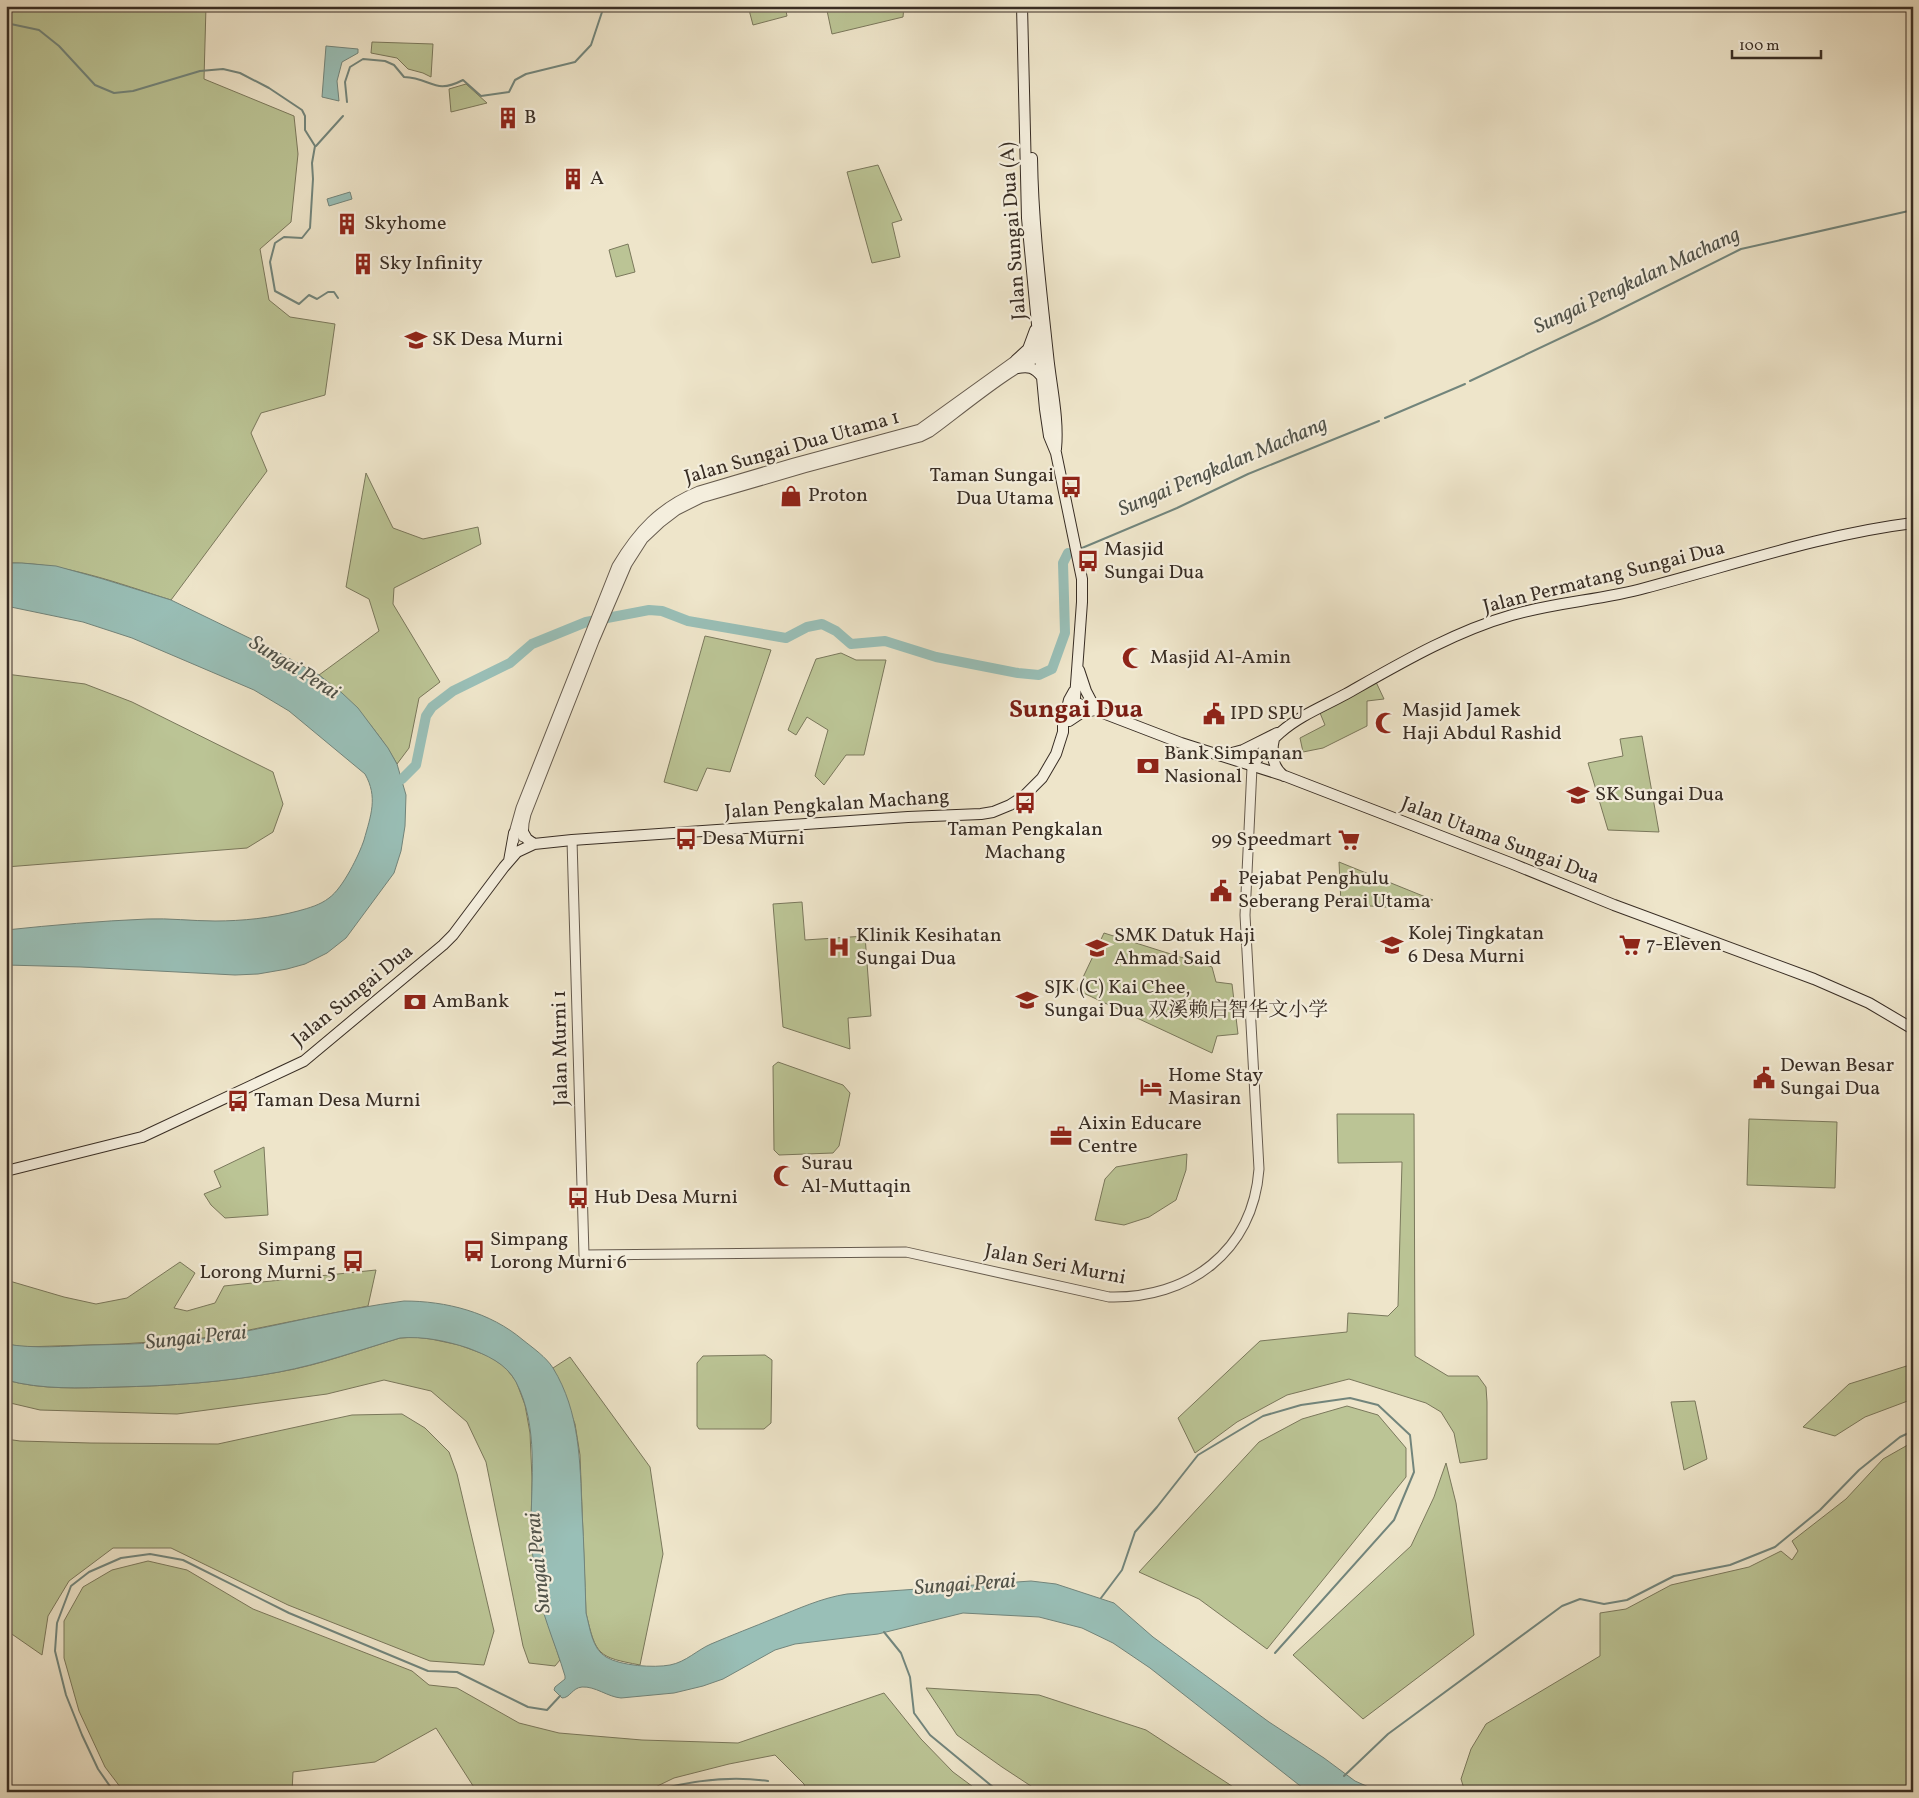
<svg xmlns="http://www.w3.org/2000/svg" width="1919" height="1798" font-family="Vollkorn,'Noto Serif SC',serif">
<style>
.green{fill:#bbc495;stroke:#7a785c}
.water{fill:#99bfb7;stroke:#72857c}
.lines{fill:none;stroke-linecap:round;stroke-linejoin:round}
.stream{stroke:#72857c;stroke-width:2}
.river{stroke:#99bfb7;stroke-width:10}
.tertiary-casing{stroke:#665b4e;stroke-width:11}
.secondary-casing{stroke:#382d24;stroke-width:12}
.tertiary{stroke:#f4eedd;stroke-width:9}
.secondary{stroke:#f4eedd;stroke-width:10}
.labels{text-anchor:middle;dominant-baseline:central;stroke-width:4.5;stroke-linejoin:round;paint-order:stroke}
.poi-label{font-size:20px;fill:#382d24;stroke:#f4eedd;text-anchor:start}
.street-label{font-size:20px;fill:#382d24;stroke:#f4eedd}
.water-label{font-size:21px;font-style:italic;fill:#505249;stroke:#f4eedd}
.district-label{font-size:25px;font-weight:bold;fill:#7a1f14;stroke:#f4eedd}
</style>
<rect width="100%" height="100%" fill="#eee5ca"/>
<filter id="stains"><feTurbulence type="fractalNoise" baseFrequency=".004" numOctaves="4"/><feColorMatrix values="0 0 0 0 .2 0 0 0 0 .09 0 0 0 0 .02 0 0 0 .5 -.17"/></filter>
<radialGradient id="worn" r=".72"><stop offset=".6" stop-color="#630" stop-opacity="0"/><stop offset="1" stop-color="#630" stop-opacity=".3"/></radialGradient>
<path class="green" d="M 6,6 L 206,6 L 204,79 L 294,116 L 298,154 L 291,222 L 260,249 L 269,300 L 290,317 L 335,324 L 325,395 L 261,413 L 251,433 L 267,471 L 171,600 C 117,583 63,562 6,563 Z
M 748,6 L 785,6 L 787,16 L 753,25 Z
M 826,6 L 904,6 L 903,17 L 832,34 Z
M 372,42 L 433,44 L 431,77 L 423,73 L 408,69 L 397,58 L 371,53 Z
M 466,84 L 487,103 L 451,112 L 449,89 Z
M 878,165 L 902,220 L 892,223 L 900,257 L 872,263 L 847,172 Z
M 628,244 L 635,272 L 616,277 L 609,250 Z
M 366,473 L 393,528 L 423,539 L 478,527 L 481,544 L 394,588 L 393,604 L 440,682 L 419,698 L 409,748 L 397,764 C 377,728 351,701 319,675 L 379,631 L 369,599 L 346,587 Z
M 705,636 L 771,650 L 730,772 L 707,768 L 697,791 L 664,782 Z
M 841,653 L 856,660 L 886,660 L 864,755 L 846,755 L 824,785 L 815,776 L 828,730 L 807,717 L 796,735 L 788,730 L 816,659 Z
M 6,674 L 85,684 L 132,702 L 273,772 L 283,804 L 273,832 L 247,848 L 6,867 Z
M 1376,682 L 1384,699 L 1367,701 L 1367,726 L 1323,748 L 1303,752 L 1300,738 L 1325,725 L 1320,713 Z
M 1642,736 L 1659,832 L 1608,830 L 1588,763 L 1623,756 L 1620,739 Z
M 1339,862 L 1433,900 L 1415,901 L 1414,909 L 1341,904 Z
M 802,902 L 805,940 L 865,936 L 871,1016 L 848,1018 L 850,1049 L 783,1027 L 773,904 Z
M 1104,933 L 1212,967 L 1216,982 L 1232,984 L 1238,1034 L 1217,1036 L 1212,1053 L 1077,990 Z
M 778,1062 L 843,1085 L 850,1093 L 839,1146 L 833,1153 L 779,1155 L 774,1150 L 773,1066 Z
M 1337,1114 L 1414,1114 L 1415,1356 L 1448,1376 L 1478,1376 L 1486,1387 L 1487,1402 L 1487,1459 L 1460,1463 L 1454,1433 L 1441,1412 L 1426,1403 L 1349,1379 L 1287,1395 L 1237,1422 L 1195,1453 L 1178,1418 L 1260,1341 L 1347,1332 L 1348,1313 L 1388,1316 L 1398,1306 L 1402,1162 L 1338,1163 Z
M 1749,1119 L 1837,1122 L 1835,1188 L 1747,1185 Z
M 264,1147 L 268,1215 L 225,1218 L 211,1205 L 204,1194 L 221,1187 L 214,1171 Z
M 1187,1154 L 1186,1170 L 1176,1200 L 1149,1217 L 1124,1225 L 1095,1220 L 1105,1179 L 1116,1167 Z
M 180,1262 L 195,1273 L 174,1308 L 187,1311 L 215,1303 L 224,1286 L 376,1270 L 368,1306 L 244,1331 L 196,1339 L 121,1344 L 23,1347 L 6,1344 L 6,1280 L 64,1297 L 96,1304 L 127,1298 Z
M 414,1337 L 431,1339 L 459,1345 L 489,1356 L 505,1367 L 516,1381 L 525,1405 L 530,1433 L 532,1479 L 531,1531 L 545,1615 L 560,1660 L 555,1666 L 529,1663 L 523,1646 L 486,1462 L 467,1422 L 431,1391 L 384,1380 L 327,1394 L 177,1414 L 40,1410 L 6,1402 L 6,1380 C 42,1390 80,1388 116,1387 C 171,1386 225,1382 279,1372 C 320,1365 360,1350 400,1338 Z
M 765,1355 L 772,1360 L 771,1423 L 764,1429 L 699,1429 L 697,1426 L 697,1363 L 703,1356 Z
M 570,1357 L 650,1467 L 663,1554 L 640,1665 C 598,1657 596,1656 586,1613 L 580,1455 L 575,1424 L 553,1368 Z
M 1913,1364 L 1913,1399 L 1865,1417 L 1835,1436 L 1803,1427 L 1849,1384 Z
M 1695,1401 L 1707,1459 L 1684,1470 L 1671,1402 Z
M 1347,1406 L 1378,1415 L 1406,1448 L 1406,1477 L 1267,1649 L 1199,1599 L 1139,1572 L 1259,1442 L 1302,1419 Z
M 402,1414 L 425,1428 L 449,1452 L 457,1474 L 494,1631 L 484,1665 L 430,1661 L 288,1605 L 171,1548 L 113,1548 L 69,1581 L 48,1616 L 42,1655 L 6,1630 L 6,1439 L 20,1441 L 90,1443 L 218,1444 L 352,1415 Z
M 1913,1442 L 1913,1792 L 1465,1792 L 1461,1779 L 1471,1749 L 1486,1724 L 1600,1656 L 1600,1613 L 1626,1609 L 1671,1585 L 1749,1567 L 1781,1551 L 1792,1560 L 1798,1551 L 1792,1541 L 1846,1499 L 1883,1459 Z
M 1446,1463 L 1456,1503 L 1474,1635 L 1363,1719 L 1293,1655 L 1411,1546 L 1434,1497 Z
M 148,1561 L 187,1570 L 253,1609 L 412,1671 L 429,1685 L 457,1688 L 519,1723 L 559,1733 L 642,1740 L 738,1743 L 884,1693 L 921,1739 L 953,1772 L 980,1792 L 807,1792 L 804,1784 L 775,1755 L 729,1764 L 674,1778 L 645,1792 L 477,1792 L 436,1728 L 375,1762 L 293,1772 L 292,1792 L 124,1792 L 105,1767 L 79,1711 L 64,1658 L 64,1621 L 83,1587 L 112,1570 Z
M 926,1688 L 1039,1695 L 1146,1730 L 1241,1792 L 1040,1792 L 1002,1767 L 957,1735 Z"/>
<path class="water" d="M 326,46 L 358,49 L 358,53 L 342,62 L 337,81 L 339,101 L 322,97 Z
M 350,192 L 352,199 L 329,206 L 327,199 Z
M 6,563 L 22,563 L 56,566 L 103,579 L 171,600 L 274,650 L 319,675 L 342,693 L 358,708 L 388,748 L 397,764 L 406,795 L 405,826 L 401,851 L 394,873 L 346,938 L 327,953 L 305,964 L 287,969 L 258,974 L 235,975 L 81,967 L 6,965 L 6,930 C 53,925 100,921 147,919 C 169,918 192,921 215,921 C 242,921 272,918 298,911 C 309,908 320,905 329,898 C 343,888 359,855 364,840 C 371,815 378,797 365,774 L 289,711 L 254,690 L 132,638 L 83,622 L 6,606 Z
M 404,1301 C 446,1301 490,1312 523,1340 C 533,1348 546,1357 553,1368 C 580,1412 580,1462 582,1511 C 584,1545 585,1579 586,1613 C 590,1628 592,1649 606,1657 C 621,1666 654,1668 670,1665 C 686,1662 697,1650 711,1644 C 732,1635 753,1627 775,1618 C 798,1609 821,1598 847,1594 L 1031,1581 L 1056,1584 L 1114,1603 L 1153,1637 L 1269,1722 L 1324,1758 L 1355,1781 L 1380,1792 L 1308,1792 L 1150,1668 L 1113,1643 L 1082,1628 L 1039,1617 L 963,1613 L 878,1634 L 795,1644 L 775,1650 L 723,1679 L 703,1686 L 674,1693 L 621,1698 C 608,1697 595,1686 582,1687 C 572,1688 570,1698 562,1698 L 554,1690 L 555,1687 L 565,1679 L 565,1676 C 555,1642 539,1609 535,1574 C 533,1559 531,1543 531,1528 C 531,1481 539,1426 516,1382 C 506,1363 486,1355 468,1348 C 446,1341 424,1336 400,1338 C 360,1350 321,1364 279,1372 C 226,1382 171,1386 116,1387 C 80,1388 42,1390 6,1380 L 6,1344 C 35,1349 64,1346 93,1345 C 136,1344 179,1343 221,1336 C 282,1325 342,1309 404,1301 Z"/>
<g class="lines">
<path class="stream" d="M 6,23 L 39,30 L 59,46 L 95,85 L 114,93 L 133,91 L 200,71 L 223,69 L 240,73 L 269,88 L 302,110 L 305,116 L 305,130 L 315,146 L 312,163 L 313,179 L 310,228 L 302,238 L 284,237 L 275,243 L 270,262 L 275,291 L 299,304 L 309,295 L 317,299 L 328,292 L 334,292 L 338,298
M 347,102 L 345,82 L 350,67 L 363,59 L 385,61 L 394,65 L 404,77 C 432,78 434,95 463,80 L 481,96 L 509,92 L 515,80 L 526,74 L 575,62 L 591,45 L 604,6
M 316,146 L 343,116
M 1470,381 L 1599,320 L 1741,249 L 1913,210
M 1385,418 L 1465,384
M 1082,548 L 1177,508 L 1248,474 L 1379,421
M 1101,1598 L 1122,1570 L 1135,1532 L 1157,1507 L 1198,1455 L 1263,1416 L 1301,1405 L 1350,1398 L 1378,1405 L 1410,1435 L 1414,1472 L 1394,1520 L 1275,1653
M 884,1632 L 901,1653 L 910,1677 L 914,1713 L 930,1735 L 999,1792
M 1344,1776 L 1388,1734 L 1562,1606 L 1580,1599 L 1604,1604 L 1627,1600 L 1674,1576 L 1730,1565 L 1775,1547 L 1820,1510 L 1859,1470 L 1900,1437 L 1913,1431
M 114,1792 L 98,1769 L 82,1735 L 66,1695 L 55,1651 L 57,1623 L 71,1586 L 89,1572 L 121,1558 L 150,1554 L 183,1560 L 289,1613 L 428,1671 L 457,1672 L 528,1707 L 547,1710 L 560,1696
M 658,1792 L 661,1789 C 696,1780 732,1776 768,1781"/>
<path class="river" d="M 389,785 L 402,779 L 416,765 L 426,716 L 432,707 L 453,691 L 510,663 L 532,644 L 586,622 L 649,610 L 662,611 L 688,621 L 786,638 L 807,627 L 822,624 L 836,631 L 851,644 L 885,641 L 936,657 L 1018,673 L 1039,675 L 1052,669 L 1065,633 L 1063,563 L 1068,553"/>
<g class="tertiary-casing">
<path id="tertiary" d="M 523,837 L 524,823 L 526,814 L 594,641 L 627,564 L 643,539 L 660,523 L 677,510 L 701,498 L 804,468 L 920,437 L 930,432 C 953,416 1021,358 1045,356
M 514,840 L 514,833 L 521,808 L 617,566 C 638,531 660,507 699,491 L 794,463 L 920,429 L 1016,360 L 1039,349 L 1045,348
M 572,840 L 584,1255 L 906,1252 L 1109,1297 C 1188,1299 1253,1252 1259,1169 L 1245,915 L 1252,767"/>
</g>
<g class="secondary-casing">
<path id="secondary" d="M 1022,6 L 1027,218 L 1045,409 L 1049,436 L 1056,453 L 1082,579 L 1082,602 L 1075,698
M 1032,158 C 1033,224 1041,289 1048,355 C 1051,386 1059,418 1056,449
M 1016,360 L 1028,349 L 1035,330
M 1017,368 C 1029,366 1034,367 1042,377
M 1079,670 L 1086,691 L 1096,710
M 1069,700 L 1181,743 L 1285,776 L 1513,864 L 1614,905 L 1814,979 L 1869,1003 L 1913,1029
M 1069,721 L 1081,713 L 1095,710
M 1274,739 C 1271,752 1272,767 1284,776
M 1221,756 L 1243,750 L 1277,733
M 1252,767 C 1260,754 1269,742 1281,732 C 1299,716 1324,706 1346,694 C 1399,664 1453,632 1512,615 C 1556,602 1602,600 1645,588 C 1733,565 1823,534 1913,523
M 523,832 L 527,839 L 534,844
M 509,861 L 514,833
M 6,1171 L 142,1137 L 304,1061 L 443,945 L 453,935 L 504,867 L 517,852 L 534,844 L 572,840 L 908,817 L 981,814 L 993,812 L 1010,805 L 1024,796 L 1042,778 L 1056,754 L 1063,732 L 1063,724 L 1069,700 L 1074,691"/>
</g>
<use href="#tertiary" class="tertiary"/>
<use href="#secondary" class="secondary"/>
</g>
<defs>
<g id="building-bare" transform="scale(1.725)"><path d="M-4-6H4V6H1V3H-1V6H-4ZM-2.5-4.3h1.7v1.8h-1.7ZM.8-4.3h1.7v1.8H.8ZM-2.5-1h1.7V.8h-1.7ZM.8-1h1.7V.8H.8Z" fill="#8f2418" stroke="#f4eedd" stroke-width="2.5" paint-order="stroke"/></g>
<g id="school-bare" transform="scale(1.725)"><path d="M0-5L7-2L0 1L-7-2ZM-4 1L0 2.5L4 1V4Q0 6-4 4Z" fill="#8f2418" stroke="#f4eedd" stroke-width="2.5" paint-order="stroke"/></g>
<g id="bus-bare" transform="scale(1.725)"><path d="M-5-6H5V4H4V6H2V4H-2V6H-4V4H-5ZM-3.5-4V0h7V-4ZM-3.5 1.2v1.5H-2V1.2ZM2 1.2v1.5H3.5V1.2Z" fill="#8f2418" stroke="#f4eedd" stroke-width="2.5" paint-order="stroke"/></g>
<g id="shop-bare" transform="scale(1.725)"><path d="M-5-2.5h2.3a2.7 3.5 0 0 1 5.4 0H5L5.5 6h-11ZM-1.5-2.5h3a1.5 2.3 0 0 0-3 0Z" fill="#8f2418" stroke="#f4eedd" stroke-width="2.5" paint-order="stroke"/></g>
<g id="mosque-bare" transform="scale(1.725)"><path d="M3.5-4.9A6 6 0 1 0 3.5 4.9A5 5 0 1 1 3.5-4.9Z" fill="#8f2418" stroke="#f4eedd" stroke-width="2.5" paint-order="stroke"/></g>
<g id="civic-bare" transform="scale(1.725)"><path d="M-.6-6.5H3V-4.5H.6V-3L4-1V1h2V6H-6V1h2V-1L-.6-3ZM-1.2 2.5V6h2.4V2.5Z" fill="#8f2418" stroke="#f4eedd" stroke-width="2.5" paint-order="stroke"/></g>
<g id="bank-bare" transform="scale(1.725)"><path d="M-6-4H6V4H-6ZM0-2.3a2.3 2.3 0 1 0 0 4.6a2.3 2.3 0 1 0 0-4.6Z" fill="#8f2418" stroke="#f4eedd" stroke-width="2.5" paint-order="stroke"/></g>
<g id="supermarket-bare" transform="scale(1.725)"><path d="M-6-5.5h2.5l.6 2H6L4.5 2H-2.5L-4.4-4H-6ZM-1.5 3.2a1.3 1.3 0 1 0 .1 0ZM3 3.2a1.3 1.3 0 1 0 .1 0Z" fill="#8f2418" stroke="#f4eedd" stroke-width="2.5" paint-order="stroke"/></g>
<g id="university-bare" transform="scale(1.725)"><path d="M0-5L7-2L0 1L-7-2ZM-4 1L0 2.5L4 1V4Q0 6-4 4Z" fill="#8f2418" stroke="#f4eedd" stroke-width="2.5" paint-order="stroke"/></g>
<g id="hospital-bare" transform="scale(1.725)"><path d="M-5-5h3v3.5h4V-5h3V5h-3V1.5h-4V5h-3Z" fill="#8f2418" stroke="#f4eedd" stroke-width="2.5" paint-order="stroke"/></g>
<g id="hotel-bare" transform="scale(1.725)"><path d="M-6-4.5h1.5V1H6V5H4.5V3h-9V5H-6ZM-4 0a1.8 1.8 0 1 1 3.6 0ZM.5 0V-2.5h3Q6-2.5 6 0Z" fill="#8f2418" stroke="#f4eedd" stroke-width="2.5" paint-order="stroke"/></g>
<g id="office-bare" transform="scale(1.725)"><path d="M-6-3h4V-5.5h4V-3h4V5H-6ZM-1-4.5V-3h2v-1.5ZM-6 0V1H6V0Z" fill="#8f2418" stroke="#f4eedd" stroke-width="2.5" paint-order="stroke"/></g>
</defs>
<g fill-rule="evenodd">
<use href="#building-bare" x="508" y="118"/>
<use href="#building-bare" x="573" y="179"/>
<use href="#building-bare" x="347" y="224"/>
<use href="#building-bare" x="363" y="264"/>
<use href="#school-bare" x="416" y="340"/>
<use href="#bus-bare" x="1071" y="487"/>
<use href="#shop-bare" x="791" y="496"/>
<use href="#bus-bare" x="1088" y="561"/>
<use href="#mosque-bare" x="1133" y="658"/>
<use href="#civic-bare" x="1214" y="714"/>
<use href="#mosque-bare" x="1386" y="723"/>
<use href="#bank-bare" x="1148" y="766"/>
<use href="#school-bare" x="1578" y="795"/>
<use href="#bus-bare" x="1025" y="803"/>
<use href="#bus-bare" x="686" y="839"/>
<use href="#supermarket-bare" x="1349" y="840"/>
<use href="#civic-bare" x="1221" y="891"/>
<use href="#university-bare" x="1392" y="945"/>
<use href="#supermarket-bare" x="1630" y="945"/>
<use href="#hospital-bare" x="839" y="947"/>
<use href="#school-bare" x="1097" y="948"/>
<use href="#school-bare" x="1027" y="1000"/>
<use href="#bank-bare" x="415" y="1002"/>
<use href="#civic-bare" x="1764" y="1078"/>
<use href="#hotel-bare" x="1151" y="1087"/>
<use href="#bus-bare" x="238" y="1101"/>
<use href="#office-bare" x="1061" y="1136"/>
<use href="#mosque-bare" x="784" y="1176"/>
<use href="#bus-bare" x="578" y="1198"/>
<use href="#bus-bare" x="474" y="1251"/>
<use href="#bus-bare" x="353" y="1261"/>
</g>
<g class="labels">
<g class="poi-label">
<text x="524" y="118">B</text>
<text x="590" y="179">A</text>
<text x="364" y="224">Skyhome</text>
<text x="379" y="264">Sky Infinity</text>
<text x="432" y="340">SK Desa Murni</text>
<text x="1054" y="476" text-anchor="end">Taman Sungai<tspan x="1054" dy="23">Dua Utama</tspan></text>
<text x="808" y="496">Proton</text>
<text x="1104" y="550">Masjid<tspan x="1104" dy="23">Sungai Dua</tspan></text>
<text x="1150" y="658">Masjid Al-Amin</text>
<text x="1402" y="711">Masjid Jamek<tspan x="1402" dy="23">Haji Abdul Rashid</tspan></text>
<text x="1230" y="714">IPD SPU</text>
<text x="1164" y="754">Bank Simpanan<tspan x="1164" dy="23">Nasional</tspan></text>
<text x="1595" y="795">SK Sungai Dua</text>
<text x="1025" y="830" text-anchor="middle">Taman Pengkalan<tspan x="1025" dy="23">Machang</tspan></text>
<text x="702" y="839">Desa Murni</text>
<text x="1332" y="840" text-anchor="end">99 Speedmart</text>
<text x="1238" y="879">Pejabat Penghulu<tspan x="1238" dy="23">Seberang Perai Utama</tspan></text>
<text x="1408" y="934">Kolej Tingkatan<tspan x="1408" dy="23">6 Desa Murni</tspan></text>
<text x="856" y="936">Klinik Kesihatan<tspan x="856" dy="23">Sungai Dua</tspan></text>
<text x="1114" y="936">SMK Datuk Haji<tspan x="1114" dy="23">Ahmad Said</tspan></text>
<text x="1646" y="945">7-Eleven</text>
<text x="1044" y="988">SJK (C) Kai Chee,<tspan x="1044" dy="23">Sungai Dua 双溪赖启智华文小学</tspan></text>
<text x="432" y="1002">AmBank</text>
<text x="1780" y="1066">Dewan Besar<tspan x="1780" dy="23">Sungai Dua</tspan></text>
<text x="1168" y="1076">Home Stay<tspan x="1168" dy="23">Masiran</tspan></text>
<text x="254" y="1101">Taman Desa Murni</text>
<text x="1078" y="1124">Aixin Educare<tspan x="1078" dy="23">Centre</tspan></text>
<text x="801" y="1164">Surau<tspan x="801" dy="23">Al-Muttaqin</tspan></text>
<text x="594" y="1198">Hub Desa Murni</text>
<text x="490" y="1240">Simpang<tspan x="490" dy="23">Lorong Murni 6</tspan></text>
<text x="336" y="1250" text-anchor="end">Simpang<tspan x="336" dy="23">Lorong Murni 5</tspan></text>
</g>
<g class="street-label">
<text transform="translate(1014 231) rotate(-94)">Jalan Sungai Dua (A)</text>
<text transform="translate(792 448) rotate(-16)">Jalan Sungai Dua Utama 1</text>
<text transform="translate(1604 578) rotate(-14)">Jalan Permatang Sungai Dua</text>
<text transform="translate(837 805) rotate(-4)">Jalan Pengkalan Machang</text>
<text transform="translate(1500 841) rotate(21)">Jalan Utama Sungai Dua</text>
<text transform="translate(353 996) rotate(-39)">Jalan Sungai Dua</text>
<text transform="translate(561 1048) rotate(-91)">Jalan Murni 1</text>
<text transform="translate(1055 1265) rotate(11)">Jalan Seri Murni</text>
</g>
<g class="water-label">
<text transform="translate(1637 281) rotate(-25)">Sungai Pengkalan Machang</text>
<text transform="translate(1223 467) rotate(-23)">Sungai Pengkalan Machang</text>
<text transform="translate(294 668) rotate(32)">Sungai Perai</text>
<text transform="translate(196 1338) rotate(-6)">Sungai Perai</text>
<text transform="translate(539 1563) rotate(-96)">Sungai Perai</text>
<text transform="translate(965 1585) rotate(-4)">Sungai Perai</text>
</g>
<g class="district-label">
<text x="1076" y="710">Sungai Dua</text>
</g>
</g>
<rect width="1919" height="1798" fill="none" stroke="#eee5ca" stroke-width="25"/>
<rect x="8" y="8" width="1904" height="1783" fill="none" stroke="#382d24" stroke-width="2.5"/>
<rect x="12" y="12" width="1894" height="1773" fill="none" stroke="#382d24"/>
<path d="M1732 50v8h89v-8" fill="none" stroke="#382d24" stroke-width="2.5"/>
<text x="1739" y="50" font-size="15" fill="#382d24" stroke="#f4eedd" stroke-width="4" paint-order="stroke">100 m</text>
<rect width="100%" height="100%" filter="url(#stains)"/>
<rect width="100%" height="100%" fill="url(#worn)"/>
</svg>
